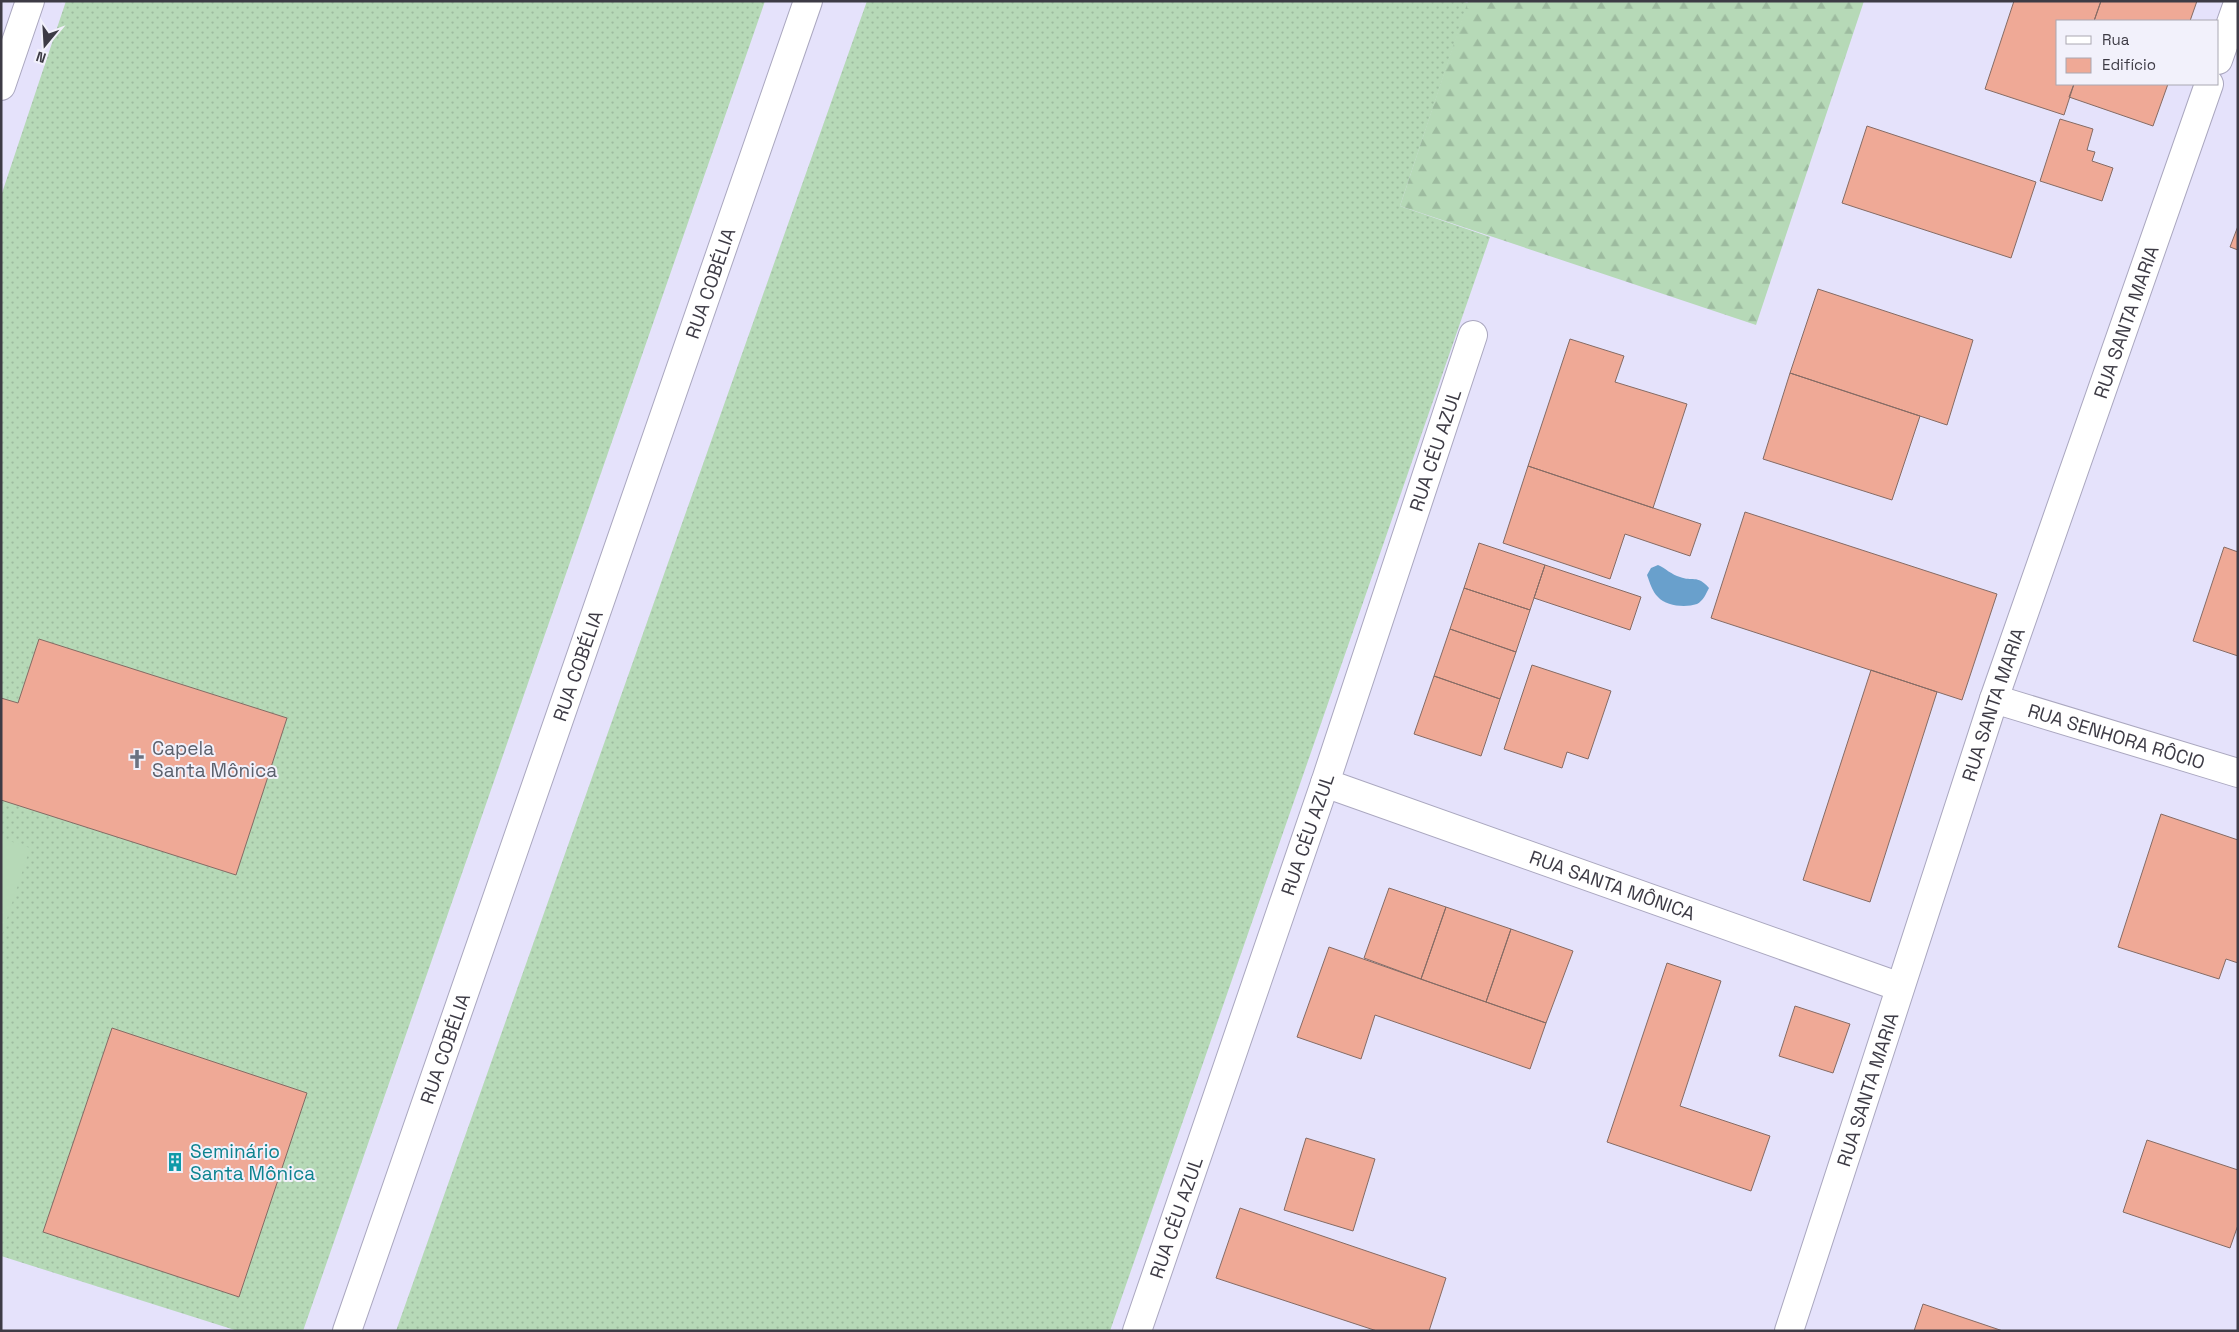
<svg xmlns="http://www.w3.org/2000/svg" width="2239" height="1332" font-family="'Space Grotesk',sans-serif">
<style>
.grass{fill:url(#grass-dots)}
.forest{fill:url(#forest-firs)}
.garden{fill:#b6d9b7}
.water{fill:#69a0cc}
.building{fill:#efa996;stroke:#856b64}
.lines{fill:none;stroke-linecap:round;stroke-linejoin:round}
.minor-casing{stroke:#aaa7bf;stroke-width:30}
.minor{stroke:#fff;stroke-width:28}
.labels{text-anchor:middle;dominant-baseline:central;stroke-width:4;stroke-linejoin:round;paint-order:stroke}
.street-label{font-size:19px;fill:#3d3b45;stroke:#f2f1fb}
.worship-label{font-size:19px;fill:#5b616d;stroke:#f2f1fb;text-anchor:start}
.culture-label{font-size:19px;fill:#0d838f;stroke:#f2f1fb;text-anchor:start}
</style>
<defs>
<pattern id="grass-dots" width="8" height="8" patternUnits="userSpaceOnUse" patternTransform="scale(1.25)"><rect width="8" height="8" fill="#b6d9b7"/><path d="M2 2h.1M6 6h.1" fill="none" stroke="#9dbb9f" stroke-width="1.8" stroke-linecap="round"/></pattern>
<pattern id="forest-firs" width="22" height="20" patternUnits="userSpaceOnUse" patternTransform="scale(1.25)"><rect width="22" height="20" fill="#b6d9b7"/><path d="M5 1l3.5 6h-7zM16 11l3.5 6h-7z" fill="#9dbb9f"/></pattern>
</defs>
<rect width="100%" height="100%" fill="#e5e2fb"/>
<path class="grass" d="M 66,1 L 765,1 L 303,1331 L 238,1331 L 1,1256 L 1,196 Z
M 867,1 L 1461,1 L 1468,3 L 1400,206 L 1490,237 L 1110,1331 L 396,1331 Z"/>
<path class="forest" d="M 1468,1 L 1864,1 L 1756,325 L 1400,206 Z"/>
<path class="garden" d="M 1,838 L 30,848 L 1,937 Z"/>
<path class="water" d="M 1658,565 C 1665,568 1672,575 1680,577 C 1692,582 1697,574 1709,588 C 1706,594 1703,601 1697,604 C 1685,608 1666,606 1658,597 C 1652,591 1650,583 1647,575 L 1651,568 Z"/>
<path class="building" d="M 2014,1 L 2101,1 L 2094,21 L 2058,21 L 2058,84 L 2074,84 L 2064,115 L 1985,89 Z
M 2101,1 L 2197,1 L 2190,21 L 2094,21 Z
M 2074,84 L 2168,84 L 2153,126 L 2069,97 Z
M 2060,119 L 2093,129 L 2087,150 L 2095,152 L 2092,161 L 2113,168 L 2102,201 L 2040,181 Z
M 1867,126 L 2036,182 L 2011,258 L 1842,203 Z
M 2238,226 L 2238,250 L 2230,247 Z
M 1818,289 L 1973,340 L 1947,425 L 1790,373 Z
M 1570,339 L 1624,356 L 1615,382 L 1687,404 L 1653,508 L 1528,466 Z
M 1790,373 L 1920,416 L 1892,500 L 1763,459 Z
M 1528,466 L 1701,524 L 1690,556 L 1625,534 L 1610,579 L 1503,543 Z
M 1745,512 L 1997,594 L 1962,700 L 1711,618 Z
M 1479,543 L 1545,565 L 1530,610 L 1464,588 Z
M 2224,547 L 2238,552 L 2238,656 L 2193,641 Z
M 1545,565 L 1641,597 L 1630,630 L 1534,598 Z
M 1464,588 L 1530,610 L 1516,652 L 1450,629 Z
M 1450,629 L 1516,652 L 1500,699 L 1434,676 Z
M 39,639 L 287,718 L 236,875 L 1,800 L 1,698 L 18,703 Z
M 1532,665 L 1611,691 L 1588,759 L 1567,752 L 1562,768 L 1504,749 Z
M 1871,670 L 1937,692 L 1870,902 L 1803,880 Z
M 1434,676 L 1500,699 L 1481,756 L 1414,734 Z
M 2161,814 L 2238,840 L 2238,963 L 2226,959 L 2219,979 L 2118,947 Z
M 1389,888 L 1446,907 L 1421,979 L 1364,958 Z
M 1446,907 L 1511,929 L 1486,1002 L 1421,979 Z
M 1511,929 L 1573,951 L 1546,1023 L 1486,1002 Z
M 1329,947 L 1546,1023 L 1530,1069 L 1375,1015 L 1361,1059 L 1297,1037 Z
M 1667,963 L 1721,981 L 1680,1106 L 1770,1136 L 1751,1191 L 1607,1142 Z
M 1795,1006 L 1850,1024 L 1833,1073 L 1779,1056 Z
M 112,1028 L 307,1093 L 239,1297 L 43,1232 Z
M 1306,1138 L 1375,1159 L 1353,1231 L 1284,1210 Z
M 2147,1140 L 2238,1170 L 2238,1225 L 2230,1248 L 2123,1212 Z
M 1240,1208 L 1446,1278 L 1429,1331 L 1377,1331 L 1216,1278 Z
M 1923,1304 L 2003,1331 L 1914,1331 Z"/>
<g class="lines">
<g class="minor-casing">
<g id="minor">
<path d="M 2218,60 L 2238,3"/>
<path d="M 1,86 L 30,1"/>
<path id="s1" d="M 1994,699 L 2238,773"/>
<path id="s2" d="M 1325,783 L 1900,987"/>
<path id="s3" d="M 347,1331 L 808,1"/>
<path id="s4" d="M 1137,1331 L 1325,783 L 1473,335"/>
<path id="s5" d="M 1789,1331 L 1994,699 L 2209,84"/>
</g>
</g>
<use href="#minor" class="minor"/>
</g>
<defs>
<g id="church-bare" transform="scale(1.5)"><path d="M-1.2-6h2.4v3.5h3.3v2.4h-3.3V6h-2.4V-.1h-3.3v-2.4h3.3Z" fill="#6b7280" stroke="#f2f1fb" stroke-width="2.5" paint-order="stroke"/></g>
<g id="building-bare" transform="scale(1.5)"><path d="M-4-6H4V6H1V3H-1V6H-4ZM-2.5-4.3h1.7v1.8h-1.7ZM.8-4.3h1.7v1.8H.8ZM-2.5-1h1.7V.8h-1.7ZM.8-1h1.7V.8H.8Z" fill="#0f9aa8" stroke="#f2f1fb" stroke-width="2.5" paint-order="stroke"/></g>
</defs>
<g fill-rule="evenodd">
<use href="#church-bare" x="137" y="759"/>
<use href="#building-bare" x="175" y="1162"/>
</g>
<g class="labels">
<g class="street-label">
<text stroke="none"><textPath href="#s3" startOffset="1109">RUA COBÉLIA</textPath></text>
<text stroke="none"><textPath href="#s5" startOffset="1064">RUA SANTA MARIA</textPath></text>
<text stroke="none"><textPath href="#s4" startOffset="930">RUA CÉU AZUL</textPath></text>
<text stroke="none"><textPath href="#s3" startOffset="704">RUA COBÉLIA</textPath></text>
<text stroke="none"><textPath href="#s5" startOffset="659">RUA SANTA MARIA</textPath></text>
<text stroke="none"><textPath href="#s1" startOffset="128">RUA SENHORA RÔCIO</textPath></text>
<text stroke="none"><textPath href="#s4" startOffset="525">RUA CÉU AZUL</textPath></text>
<text stroke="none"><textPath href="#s2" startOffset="305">RUA SANTA MÔNICA</textPath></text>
<text stroke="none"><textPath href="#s3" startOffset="299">RUA COBÉLIA</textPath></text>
<text stroke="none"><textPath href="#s5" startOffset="254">RUA SANTA MARIA</textPath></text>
<text stroke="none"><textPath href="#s4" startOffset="120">RUA CÉU AZUL</textPath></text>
</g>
<g class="worship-label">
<text x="152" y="748">Capela<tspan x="152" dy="22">Santa Mônica</tspan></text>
</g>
<g class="culture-label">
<text x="190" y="1151">Seminário<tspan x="190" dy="22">Santa Mônica</tspan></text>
</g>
</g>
<rect width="2239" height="1332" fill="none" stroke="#3d3b45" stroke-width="5"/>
<rect x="2056" y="20" width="162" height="65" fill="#f2f1fb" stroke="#aaa8b2"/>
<rect x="2066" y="36" width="25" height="8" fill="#ffffff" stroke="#aaa8b2"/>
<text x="2102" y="45" font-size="15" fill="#3d3b45">Rua</text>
<rect x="2066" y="58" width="25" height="15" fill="#efa996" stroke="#aaa8b2"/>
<text x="2102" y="70" font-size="15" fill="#3d3b45">Edifício</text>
<g transform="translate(45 45) rotate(198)" stroke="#f2f1fb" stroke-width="4" paint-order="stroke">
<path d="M0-4L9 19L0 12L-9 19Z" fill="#3d3b45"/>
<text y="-8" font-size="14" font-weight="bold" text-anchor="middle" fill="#3d3b45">N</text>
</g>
</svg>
